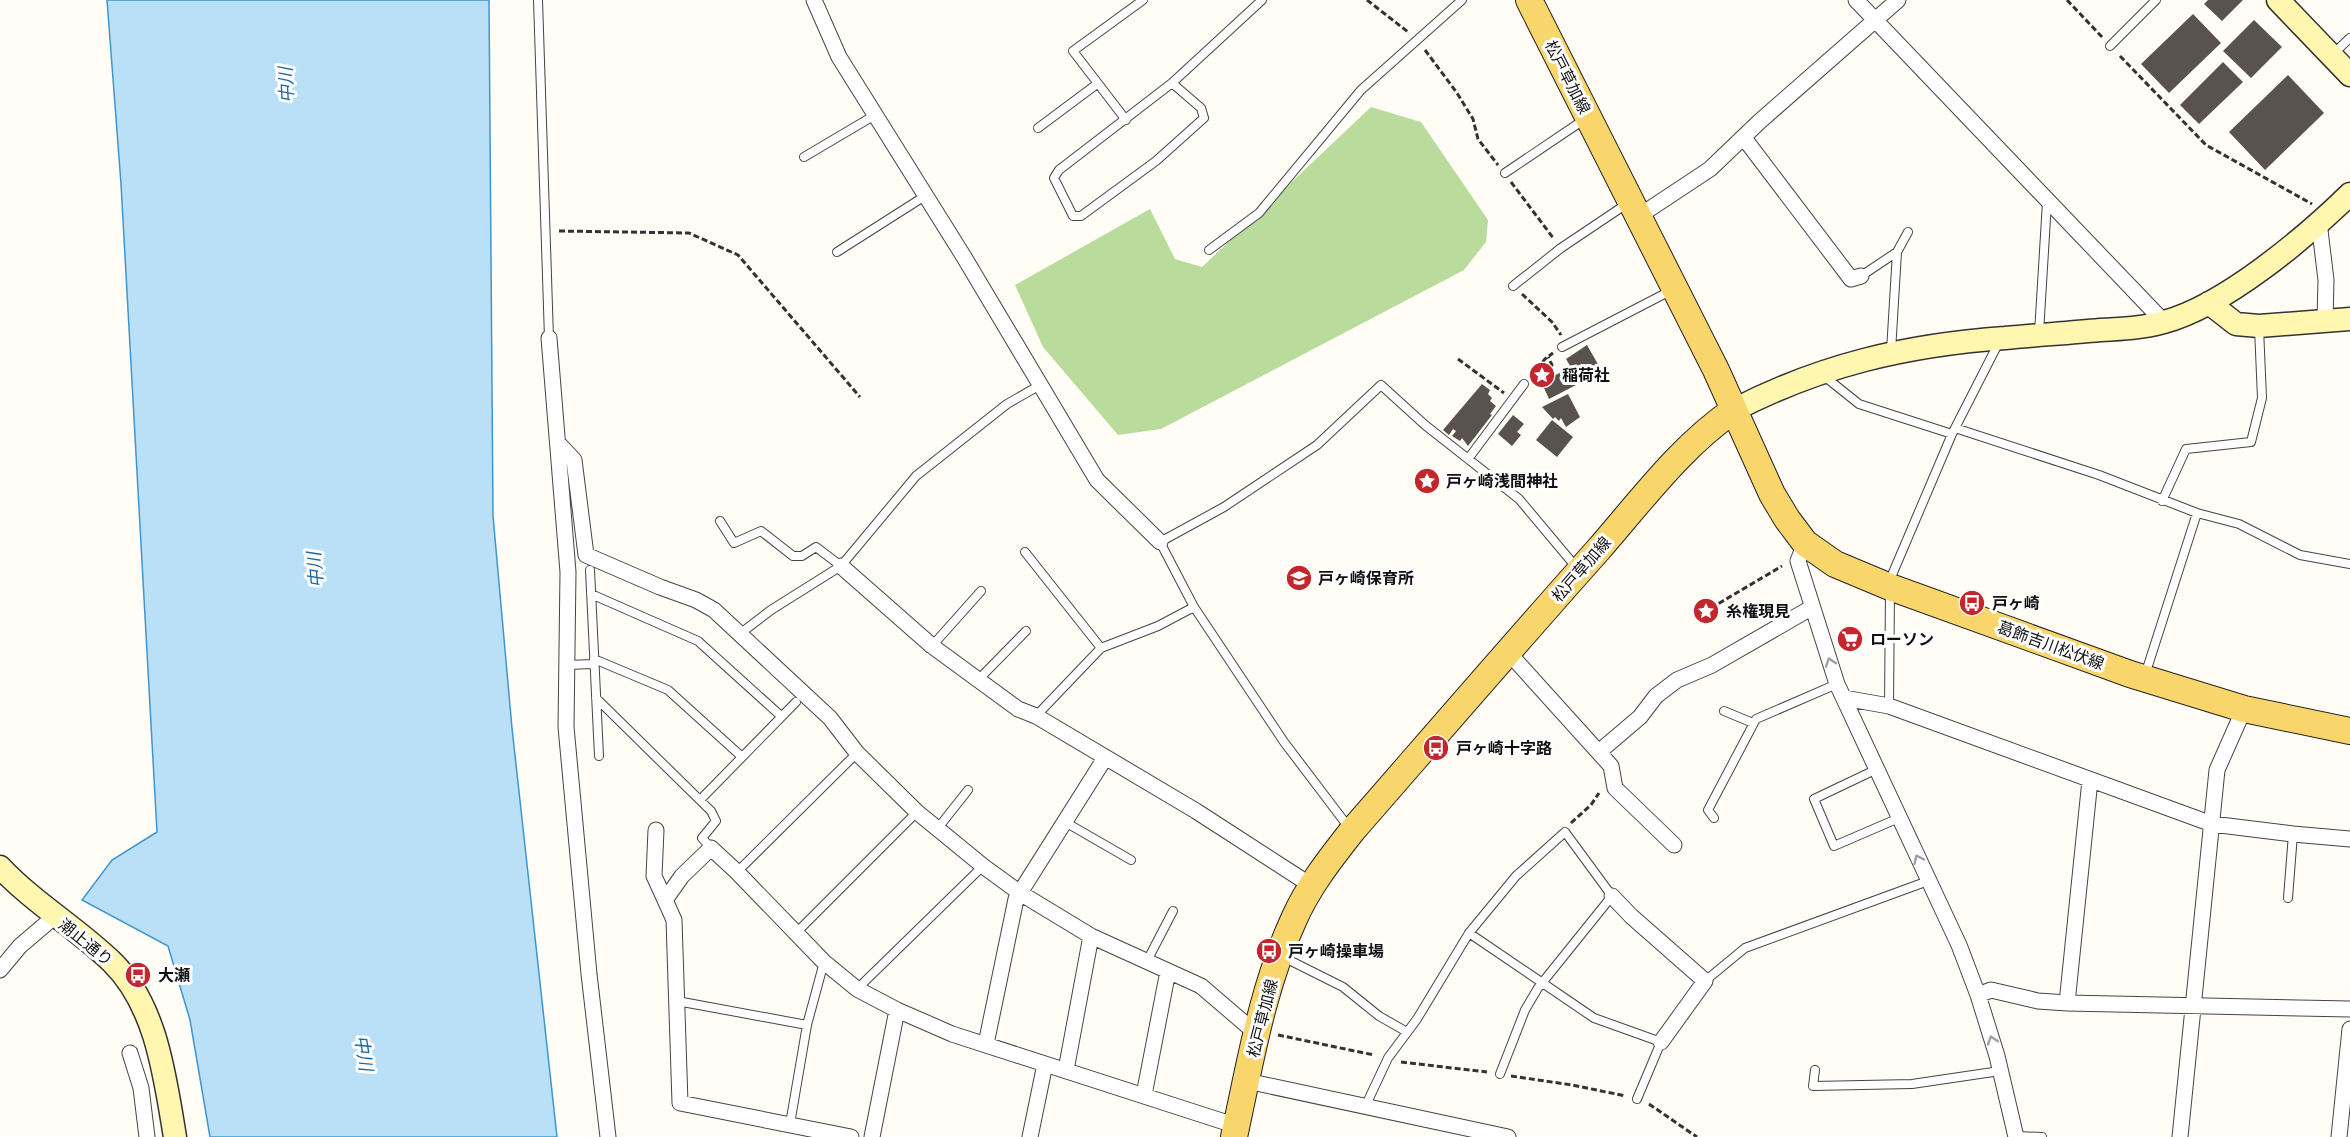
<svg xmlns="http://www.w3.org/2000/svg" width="2350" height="1137" font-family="'Source Serif 4','Noto Sans JP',serif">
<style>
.forest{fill:#b9dc9c}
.water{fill:#b9e0f7;stroke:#3f96cf;stroke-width:1.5}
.building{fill:#5a524d}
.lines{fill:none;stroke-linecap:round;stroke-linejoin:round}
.lane-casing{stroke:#444;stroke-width:10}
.street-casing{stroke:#444;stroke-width:17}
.secondary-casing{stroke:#333;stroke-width:25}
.primary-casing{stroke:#222;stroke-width:28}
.path{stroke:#333;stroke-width:3;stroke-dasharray:6 3;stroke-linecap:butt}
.lane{stroke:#fff;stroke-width:8}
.street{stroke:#fff;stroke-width:15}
.secondary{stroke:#fff6b0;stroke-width:22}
.primary{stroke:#f9d66b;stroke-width:26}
.oneway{stroke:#a0a0a0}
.labels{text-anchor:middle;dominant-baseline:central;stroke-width:6;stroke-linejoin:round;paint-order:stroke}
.street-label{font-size:16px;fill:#111;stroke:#fff}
.poi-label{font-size:16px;font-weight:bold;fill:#111;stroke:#fff;text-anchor:start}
.water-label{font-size:18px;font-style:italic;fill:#1768a6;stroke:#fff}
</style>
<rect width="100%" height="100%" fill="#fffdf5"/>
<path class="forest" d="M 1371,107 L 1421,122 L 1488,220 L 1486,242 L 1464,270 L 1161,429 L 1118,435 L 1043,347 L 1015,285 L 1150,209 L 1175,259 L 1202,267 Z"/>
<path class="water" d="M 107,0 L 489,0 L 493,516 L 512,728 L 557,1137 L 210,1137 L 190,1020 L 168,946 L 82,900 L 112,860 L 157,832 L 121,184 Z"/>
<path class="building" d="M 2208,0 L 2243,0 L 2222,21 L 2204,4 Z
M 2193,14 L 2221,43 L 2169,93 L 2141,64 Z
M 2254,20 L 2282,47 L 2251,78 L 2223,51 Z
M 2223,62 L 2243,82 L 2199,124 L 2180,105 Z
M 2288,75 L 2324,113 L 2265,170 L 2229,132 Z
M 1587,345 L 1599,366 L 1578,379 L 1566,359 Z
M 1569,368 L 1578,384 L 1549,399 L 1544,388 L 1547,386 L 1544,381 Z
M 1482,384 L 1490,390 L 1488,394 L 1492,398 L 1490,401 L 1496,406 L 1490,414 L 1492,415 L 1468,446 L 1462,438 L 1460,441 L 1452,436 L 1456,431 L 1453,429 L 1449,435 L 1443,430 Z
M 1568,394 L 1580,417 L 1566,427 L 1561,418 L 1559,421 L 1555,417 L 1553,419 L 1542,407 Z
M 1513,415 L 1524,424 L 1517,432 L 1521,435 L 1512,446 L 1498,434 Z
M 1552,420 L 1573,437 L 1557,457 L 1536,440 Z
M 1427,477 L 1431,480 L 1426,485 L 1422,481 Z"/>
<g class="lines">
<g class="lane-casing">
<path id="lane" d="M 538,0 L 549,338
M 2110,46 L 2156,0
M 2334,53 L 2350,38
M 1172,83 L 1201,108 L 1204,118 L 1156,161 L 1081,216 L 1073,216 L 1054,178 L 1059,170 L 1172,83 L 1262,0
M 1126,120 L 1073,51 L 1143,0
M 1038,128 L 1097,84
M 804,157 L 875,115
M 1505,173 L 1585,119
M 1209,250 L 1259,213 L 1361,90 L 1462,0
M 837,252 L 925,196
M 1861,276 L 1897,252
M 1513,286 L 1561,248 L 1628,203
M 2039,333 L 2047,202
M 1562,347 L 1672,290
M 1891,351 L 1897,252 L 1908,232
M 1824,376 L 1859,404 L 1952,434
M 1955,428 L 2099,475 L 2197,513 L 2239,524 L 2300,555 L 2350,564
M 1468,459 L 1524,384
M 2162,501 L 2186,449 L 2251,442 L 2262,398 L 2259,328
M 720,521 L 734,543 L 761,531 L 793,556 L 802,556 L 816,547 L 841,566
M 1025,552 L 1101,648
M 590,570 L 599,756
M 1889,582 L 1952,434 L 1999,342
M 591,594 L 698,641 L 781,716
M 741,633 L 771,610 L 841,566 L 916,476 L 1007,404 L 1042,384
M 932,646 L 981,591
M 594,659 L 668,690 L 741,756
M 566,665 L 594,664
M 2145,675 L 2197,513
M 978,680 L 1026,631
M 596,698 L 711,811 L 716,821 L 702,838 L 711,848
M 1889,706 L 1890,591
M 1724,711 L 1753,723
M 1036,716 L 1101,648 L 1158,626 L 1194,607
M 1877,769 L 1814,799 L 1834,846 L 1899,818
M 700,800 L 796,702
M 1714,818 L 1708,810 L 1756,719 L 1837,684
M 1065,822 L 1131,860
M 938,828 L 968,790
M 1350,829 L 1284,742 L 1194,607 L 1160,542 L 1224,507 L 1317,445 L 1381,385 L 1425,425 L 1519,499 L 1576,567
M 737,872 L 857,753
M 2288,898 L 2293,834
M 797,932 L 917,812
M 1469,933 L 1594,1018 L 1661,1042 L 1637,1099
M 1283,957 L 1343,987 L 1379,1016 L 1407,1032
M 1147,961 L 1173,911
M 1705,981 L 1745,948 L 1928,881
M 857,989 L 983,866
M 677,1001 L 807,1025
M 1815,1070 L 1813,1086 L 1912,1084 L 2000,1071
M 1365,1107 L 1388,1058 L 1417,1019 L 1469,933 L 1516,876 L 1565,832 L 1612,896 L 1538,988 L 1525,1010 L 1500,1074
M 790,1124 L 807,1025 L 824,962
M 2016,1136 L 2042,1137"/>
</g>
<g class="street-casing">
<path id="street" d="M 814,0 L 839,57 L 964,257 L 1097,480 L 1160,542
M 1856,0 L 2164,322
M 1744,138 L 1851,279 L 1861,276
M 1639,216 L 1710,169 L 1759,122 L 1898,0
M 2319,222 L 2326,280 L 2325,321
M 549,338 L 568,572 L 566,727 L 589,974 L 608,1137
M 558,443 L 574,460 L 586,555 L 660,587 L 696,600 L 714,610 L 830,718 L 857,753 L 917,812 L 983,866 L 1020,893 L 1091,936 L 1201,986 L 1257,1034
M 1805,543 L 1798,561 L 1837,684 L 1959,945 L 1978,995 L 1997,1056 L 2016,1137
M 841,566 L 932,646 L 1018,709 L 1036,716 L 1196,811 L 1312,886
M 1508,652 L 1611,766 L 1615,788 L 1674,845
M 1844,698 L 1889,706 L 2212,824 L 2293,834 L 2350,839
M 1600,751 L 1640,717 L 1656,696 L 1677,680 L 1712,665 L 1811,608
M 656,830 L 654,876 L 665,900
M 1612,896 L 1631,916 L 1705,981 L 1661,1042
M 0,970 L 20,946 L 54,917
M 1978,995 L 1991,990 L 2038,1001 L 2067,1003 L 2350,1009
M 2067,1003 L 2090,780
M 986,1044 L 1016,899 L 1105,758
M 130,1053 L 141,1088 L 147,1137
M 1066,1070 L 1091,936
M 1247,1081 L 1508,1137
M 1144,1095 L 1168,971
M 851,1137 L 680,1103 L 674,920 L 665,900 L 682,876 L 711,848 L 737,872 L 824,962 L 857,989 L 897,1010 L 952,1034 L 1237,1126
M 872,1137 L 897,1010
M 1030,1137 L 1045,1064
M 2180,1137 L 2217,770 L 2244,709
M 2339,1137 L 2350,1029"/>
</g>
<g class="secondary-casing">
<path id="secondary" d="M 2278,0 L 2350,75
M 2209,303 L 2236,324 L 2259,326 L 2350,319
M 1734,410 C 1821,365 1907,345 2005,338 C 2037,335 2069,333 2100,330 C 2121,329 2143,328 2164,322 C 2224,306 2305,238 2350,194
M 0,867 C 35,904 77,928 112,962 C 157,1006 165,1078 175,1137"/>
</g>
<g class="primary-casing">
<path id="primary" d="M 1529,0 L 1716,370 L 1772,494 L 1787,519 L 1805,543 L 1835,564 L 1890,587 L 2130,674 L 2244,709 L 2350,731
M 1234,1137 C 1250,1064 1262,988 1294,919 C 1308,887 1330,859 1352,831 C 1434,737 1515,643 1598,550 C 1640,502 1681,446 1734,410"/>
</g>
<path class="path" d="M 1367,0 L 1408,32
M 2067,0 L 2103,38
M 1425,50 L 1457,93 L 1473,119 L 1478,139 L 1498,165
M 2120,56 L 2206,145 L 2312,204
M 1511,182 L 1554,239
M 559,231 L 689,233 L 738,255 L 860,397
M 1522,294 L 1552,322 L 1561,335
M 1458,359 L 1504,393
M 1544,372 L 1552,365 L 1548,357
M 1531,376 L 1545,359 L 1553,353
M 1419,474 L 1424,479
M 1711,608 L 1782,566
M 1571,823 L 1591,805 L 1599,793
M 1278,1035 L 1374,1055
M 1401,1062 L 1487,1072
M 1511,1076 L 1572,1085 L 1626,1096
M 1649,1104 L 1697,1137"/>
<use href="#lane" class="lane"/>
<use href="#street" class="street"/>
<use href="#secondary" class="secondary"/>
<use href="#primary" class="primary"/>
</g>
<defs><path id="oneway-chevron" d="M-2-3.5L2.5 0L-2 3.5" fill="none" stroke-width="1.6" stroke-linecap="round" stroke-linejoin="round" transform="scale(1.5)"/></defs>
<g class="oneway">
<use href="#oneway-chevron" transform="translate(1830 662) rotate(-109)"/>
<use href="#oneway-chevron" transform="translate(1918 859) rotate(-115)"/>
<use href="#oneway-chevron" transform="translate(1992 1040) rotate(-108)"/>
</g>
<defs>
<g id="sight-disc" transform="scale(1.35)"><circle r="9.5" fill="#c4262e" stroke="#fff"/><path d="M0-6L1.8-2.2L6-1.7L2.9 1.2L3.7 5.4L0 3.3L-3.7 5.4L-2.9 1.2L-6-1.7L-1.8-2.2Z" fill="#fff"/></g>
<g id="school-disc" transform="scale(1.35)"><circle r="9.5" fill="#c4262e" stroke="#fff"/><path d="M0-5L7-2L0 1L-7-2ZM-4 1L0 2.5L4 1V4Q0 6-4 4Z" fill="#fff"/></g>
<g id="bus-disc" transform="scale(1.35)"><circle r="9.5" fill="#c4262e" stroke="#fff"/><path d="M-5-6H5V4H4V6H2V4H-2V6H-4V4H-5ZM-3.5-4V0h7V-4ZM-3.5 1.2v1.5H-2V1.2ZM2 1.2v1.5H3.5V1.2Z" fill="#fff"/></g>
<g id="supermarket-disc" transform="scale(1.35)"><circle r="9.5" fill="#c4262e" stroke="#fff"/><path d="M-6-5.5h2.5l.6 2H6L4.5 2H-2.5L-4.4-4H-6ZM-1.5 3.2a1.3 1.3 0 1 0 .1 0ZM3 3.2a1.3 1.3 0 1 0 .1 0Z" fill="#fff"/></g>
</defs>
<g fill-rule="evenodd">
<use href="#sight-disc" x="1542" y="375"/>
<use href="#sight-disc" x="1427" y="481"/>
<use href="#school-disc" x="1299" y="578"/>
<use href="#bus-disc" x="1972" y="603"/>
<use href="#sight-disc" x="1706" y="611"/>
<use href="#supermarket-disc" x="1850" y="639"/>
<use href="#bus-disc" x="1436" y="748"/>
<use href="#bus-disc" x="1269" y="951"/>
<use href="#bus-disc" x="138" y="975"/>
</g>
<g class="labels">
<g class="street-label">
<text transform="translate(1568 77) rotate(63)">松戸草加線</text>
<text transform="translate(1581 569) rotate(-49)">松戸草加線</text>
<text transform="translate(2051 645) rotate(20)">葛飾吉川松伏線</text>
<text transform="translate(86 942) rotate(39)">潮止通り</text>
<text transform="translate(1262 1018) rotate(-76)">松戸草加線</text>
</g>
<g class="poi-label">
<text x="1562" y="375">稲荷社</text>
<text x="1446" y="481">戸ヶ崎浅間神社</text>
<text x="1318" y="578">戸ヶ崎保育所</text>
<text x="1992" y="603">戸ヶ崎</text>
<text x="1726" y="611">糸権現見</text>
<text x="1870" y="639">ローソン</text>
<text x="1456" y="748">戸ヶ崎十字路</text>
<text x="1288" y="951">戸ヶ崎操車場</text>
<text x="158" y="975">大瀬</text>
</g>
<g class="water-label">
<text transform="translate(286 85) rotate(-93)">中川</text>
<text transform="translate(315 570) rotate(-95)">中川</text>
<text transform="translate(364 1053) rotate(81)">中川</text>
</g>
</g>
</svg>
